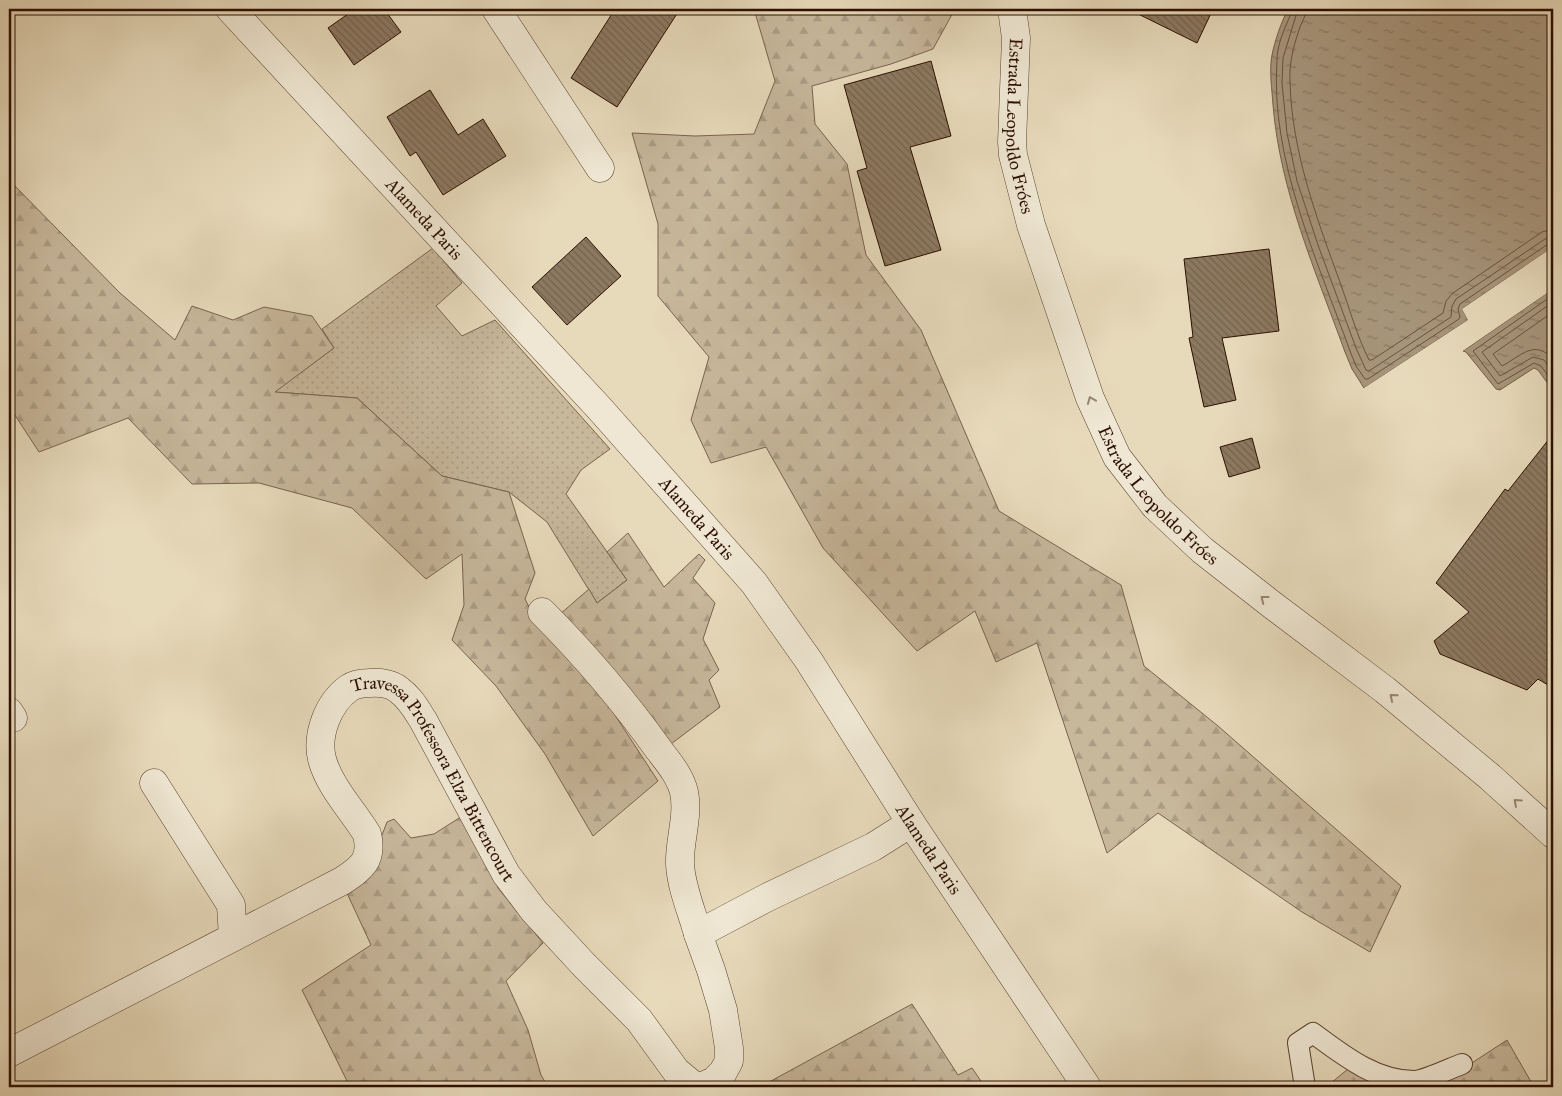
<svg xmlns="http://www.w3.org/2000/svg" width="1562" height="1096" font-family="'IM FELL Great Primer',serif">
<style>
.grass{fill:url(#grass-dots);stroke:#7a634e}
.forest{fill:url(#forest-firs);stroke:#7a634e}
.water{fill:url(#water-ripples);stroke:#765f4a}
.pier{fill:#e7dabb}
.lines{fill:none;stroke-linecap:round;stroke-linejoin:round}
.shore{stroke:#6a523e;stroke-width:1}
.building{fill:url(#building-back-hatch);stroke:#2c0f00}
.pedestrian-casing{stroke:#5b422f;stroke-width:22}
.minor-casing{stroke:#5b422f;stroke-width:29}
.tertiary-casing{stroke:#5b422f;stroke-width:29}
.pedestrian{stroke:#efe7d3;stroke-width:20}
.minor{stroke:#efe7d3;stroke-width:28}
.tertiary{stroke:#efe7d3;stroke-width:28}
.oneway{stroke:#978674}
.labels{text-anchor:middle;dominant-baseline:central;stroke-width:4;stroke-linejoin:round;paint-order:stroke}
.street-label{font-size:18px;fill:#2c0f00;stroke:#efe7d3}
</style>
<defs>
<pattern id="grass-dots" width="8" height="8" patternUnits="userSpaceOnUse" patternTransform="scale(1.25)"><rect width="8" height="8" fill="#c7b79b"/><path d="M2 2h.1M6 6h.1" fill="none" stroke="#ab9c84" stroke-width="1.8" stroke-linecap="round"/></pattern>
<pattern id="forest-firs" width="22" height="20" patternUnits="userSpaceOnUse" patternTransform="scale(1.25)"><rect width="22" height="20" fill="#c7b79b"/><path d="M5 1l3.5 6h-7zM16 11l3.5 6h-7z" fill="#ab9c84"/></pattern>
<pattern id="water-ripples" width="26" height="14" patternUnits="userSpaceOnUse" patternTransform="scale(1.25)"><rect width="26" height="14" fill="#a7957b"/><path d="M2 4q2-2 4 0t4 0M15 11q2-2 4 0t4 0" fill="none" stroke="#887862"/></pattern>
<pattern id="building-back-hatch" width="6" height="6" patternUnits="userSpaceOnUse" patternTransform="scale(1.25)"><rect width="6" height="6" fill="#8d7961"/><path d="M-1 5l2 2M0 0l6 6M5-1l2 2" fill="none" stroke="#73624e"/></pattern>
</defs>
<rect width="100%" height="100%" fill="#e7dabb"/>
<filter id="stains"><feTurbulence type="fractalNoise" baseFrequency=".004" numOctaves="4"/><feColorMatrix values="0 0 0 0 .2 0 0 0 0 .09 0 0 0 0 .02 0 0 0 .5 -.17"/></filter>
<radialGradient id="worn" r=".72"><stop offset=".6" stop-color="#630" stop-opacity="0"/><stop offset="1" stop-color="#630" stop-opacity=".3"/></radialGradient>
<path class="grass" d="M 433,248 L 462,283 L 436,306 L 462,336 L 495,320 L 610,449 L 581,470 L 566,494 L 627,580 L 597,603 L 547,522 L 509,492 L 442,476 L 357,398 L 274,392 L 334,348 L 322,329 Z"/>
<path class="forest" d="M 754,9 L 955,9 L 933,49 L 891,64 L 812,86 L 815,124 L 847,164 L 866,255 L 921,330 L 999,511 L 1121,585 L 1144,666 L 1218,726 L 1401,886 L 1370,952 L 1302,912 L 1158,813 L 1107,853 L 1037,643 L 996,662 L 975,611 L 917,651 L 823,548 L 766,447 L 711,463 L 691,420 L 709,357 L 658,296 L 658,224 L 632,133 L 695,136 L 754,134 L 775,81 Z
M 9,180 L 120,293 L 175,340 L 192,306 L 233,320 L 264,307 L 312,316 L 334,348 L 275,392 L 357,398 L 442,476 L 509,492 L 535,573 L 525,599 L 538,625 L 581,663 L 658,781 L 593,836 L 545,754 L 496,686 L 452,640 L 464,605 L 462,554 L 426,579 L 352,508 L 259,483 L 192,484 L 128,418 L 39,452 L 9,406 Z
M 628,533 L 664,587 L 699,554 L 705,560 L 693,578 L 715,603 L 703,639 L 719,670 L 709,680 L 720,707 L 667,747 L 559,615 L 589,589 L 597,603 L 627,580 L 607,552 Z
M 467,813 L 485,848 L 498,888 L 543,943 L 506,981 L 528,1030 L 541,1075 L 548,1087 L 350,1087 L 302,990 L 371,945 L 340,878 L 375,853 L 387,822 L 394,819 L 411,838 L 434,834 Z
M 912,1004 L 958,1075 L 972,1068 L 985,1087 L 760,1087 Z
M 1507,1040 L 1534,1087 L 1416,1087 L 1452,1076 Z
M 1348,1069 L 1380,1087 L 1326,1087 Z"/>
<path class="water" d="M 1288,9 L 1553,9 L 1553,247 L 1462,309 L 1468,320 L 1364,388 L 1352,369 L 1345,352 C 1316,272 1280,191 1273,105 C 1272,89 1269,71 1272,55 C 1275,40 1281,23 1288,9 Z
M 1553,289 L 1553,388 L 1551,388 L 1538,370 L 1534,368 L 1500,390 L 1496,389 L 1466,352 L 1463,351 Z"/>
<path class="pier" d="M 1553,247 L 1553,250 L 1465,310 L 1470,319 L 1469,322 L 1365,390 L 1364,388 L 1468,320 L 1462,309 Z
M 1553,286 L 1553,289 L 1461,352 L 1462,349 Z"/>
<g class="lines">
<path class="shore" d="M 1292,9 C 1291,14 1289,18 1287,23 C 1282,34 1277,48 1277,60 C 1270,159 1317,259 1350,351 L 1356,366 L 1365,379 L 1368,379 L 1459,319 L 1460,317 L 1458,309 L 1460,304 L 1548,244 L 1553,243
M 1298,9 L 1283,58 L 1282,83 L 1287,133 L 1297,181 L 1318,245 L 1356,348 L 1366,370 L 1369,371 L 1451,317 L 1452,306 L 1456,299 L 1545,239 L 1553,237
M 1306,9 C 1306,17 1301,23 1299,30 C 1293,48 1289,64 1290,82 C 1292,153 1317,219 1341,285 C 1350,310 1357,336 1369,360 L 1372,360 L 1443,313 L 1446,301 L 1453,293 L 1542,232 L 1553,229
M 1553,295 L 1473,351 L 1498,384 L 1534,363 L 1541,366 L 1553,382
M 1553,302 L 1482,352 L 1500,376 L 1533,357 L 1544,360 L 1553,372
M 1553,312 L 1493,354 L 1502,366 C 1520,357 1534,338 1553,359"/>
</g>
<path class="building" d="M 355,9 L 384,9 L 401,32 L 354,65 L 328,28 Z
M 615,9 L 680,9 L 617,107 L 571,78 Z
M 1128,9 L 1213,9 L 1197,43 Z
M 931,61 L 951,136 L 910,147 L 941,250 L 885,266 L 857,171 L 867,168 L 844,85 Z
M 430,90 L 458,135 L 483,119 L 506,156 L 443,195 L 416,152 L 410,156 L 387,117 Z
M 586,237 L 621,276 L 567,325 L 532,287 Z
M 1269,249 L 1279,331 L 1222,338 L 1236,400 L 1204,407 L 1189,338 L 1193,337 L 1184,259 Z
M 1553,434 L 1553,688 L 1538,679 L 1527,690 L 1440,654 L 1434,641 L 1469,612 L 1436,583 L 1505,489 L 1508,491 Z
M 1252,438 L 1260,468 L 1229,477 L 1220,447 Z"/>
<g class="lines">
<g class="pedestrian-casing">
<path id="pedestrian" d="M 1305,1087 L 1298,1043 L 1313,1033 C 1343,1055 1375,1081 1414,1081 C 1424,1081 1451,1068 1462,1064"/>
</g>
<g class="minor-casing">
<g id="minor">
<path id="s1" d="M 230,9 L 600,409 L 754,583 L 809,661 L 911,823 L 1087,1087"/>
<path d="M 496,9 L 600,168"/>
<path d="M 542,612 C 584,654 624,701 659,750 C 669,763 680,776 684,792 C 689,816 679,841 680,864 C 681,887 692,912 698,934"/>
<path d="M 9,712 L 13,718"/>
<path d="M 154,783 L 231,905 L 233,937"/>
<path id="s2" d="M 9,1053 L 342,881 C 362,868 373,860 367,834 C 353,811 329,786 322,759 C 316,735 328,703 349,688 C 355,684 363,683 370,683 C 380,682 392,684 399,690 C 410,698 416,709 423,720 L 506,874 L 534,911 L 585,966 L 639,1020 L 676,1071 L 694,1086 L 703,1086 L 714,1081 L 723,1072 L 729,1061 L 729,1048 L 723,1010 L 711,970 L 698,934 L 768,897 L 873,847 L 911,823"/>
</g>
</g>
<g class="tertiary-casing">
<g id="tertiary">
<path id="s3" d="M 1012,9 L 1016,38 L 1012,142 L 1013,155 L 1031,225 L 1090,398 L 1117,457 L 1155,506 L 1202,550 L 1271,604 L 1385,690 L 1490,777 L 1553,834"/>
</g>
</g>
<use href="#pedestrian" class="pedestrian"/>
<use href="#minor" class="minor"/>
<use href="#tertiary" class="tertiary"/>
</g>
<defs><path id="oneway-chevron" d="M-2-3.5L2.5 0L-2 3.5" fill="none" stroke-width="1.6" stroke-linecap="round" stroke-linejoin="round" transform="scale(1.25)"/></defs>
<g class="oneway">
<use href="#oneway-chevron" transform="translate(1091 400) rotate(-112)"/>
<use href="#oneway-chevron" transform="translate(1264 599) rotate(-142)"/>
<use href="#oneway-chevron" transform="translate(1393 697) rotate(-140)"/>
<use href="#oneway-chevron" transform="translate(1517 802) rotate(-138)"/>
</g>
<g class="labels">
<g class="street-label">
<text stroke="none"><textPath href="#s3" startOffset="118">Estrada Leopoldo Fróes</textPath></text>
<text stroke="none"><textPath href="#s1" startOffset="286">Alameda Paris</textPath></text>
<text stroke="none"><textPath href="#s3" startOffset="522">Estrada Leopoldo Fróes</textPath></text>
<text stroke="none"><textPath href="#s1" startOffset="691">Alameda Paris</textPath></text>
<text stroke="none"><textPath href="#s2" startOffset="739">Travessa Professora Elza Bittencourt</textPath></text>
<text stroke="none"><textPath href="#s1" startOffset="1096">Alameda Paris</textPath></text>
</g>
</g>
<rect width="1562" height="1096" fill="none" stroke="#e7dabb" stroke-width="30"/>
<rect x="10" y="10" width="1542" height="1076" fill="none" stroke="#2c0f00" stroke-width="2.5"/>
<rect x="15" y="15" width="1532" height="1066" fill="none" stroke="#2c0f00"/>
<rect width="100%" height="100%" filter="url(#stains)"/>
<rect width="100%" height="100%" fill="url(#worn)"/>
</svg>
